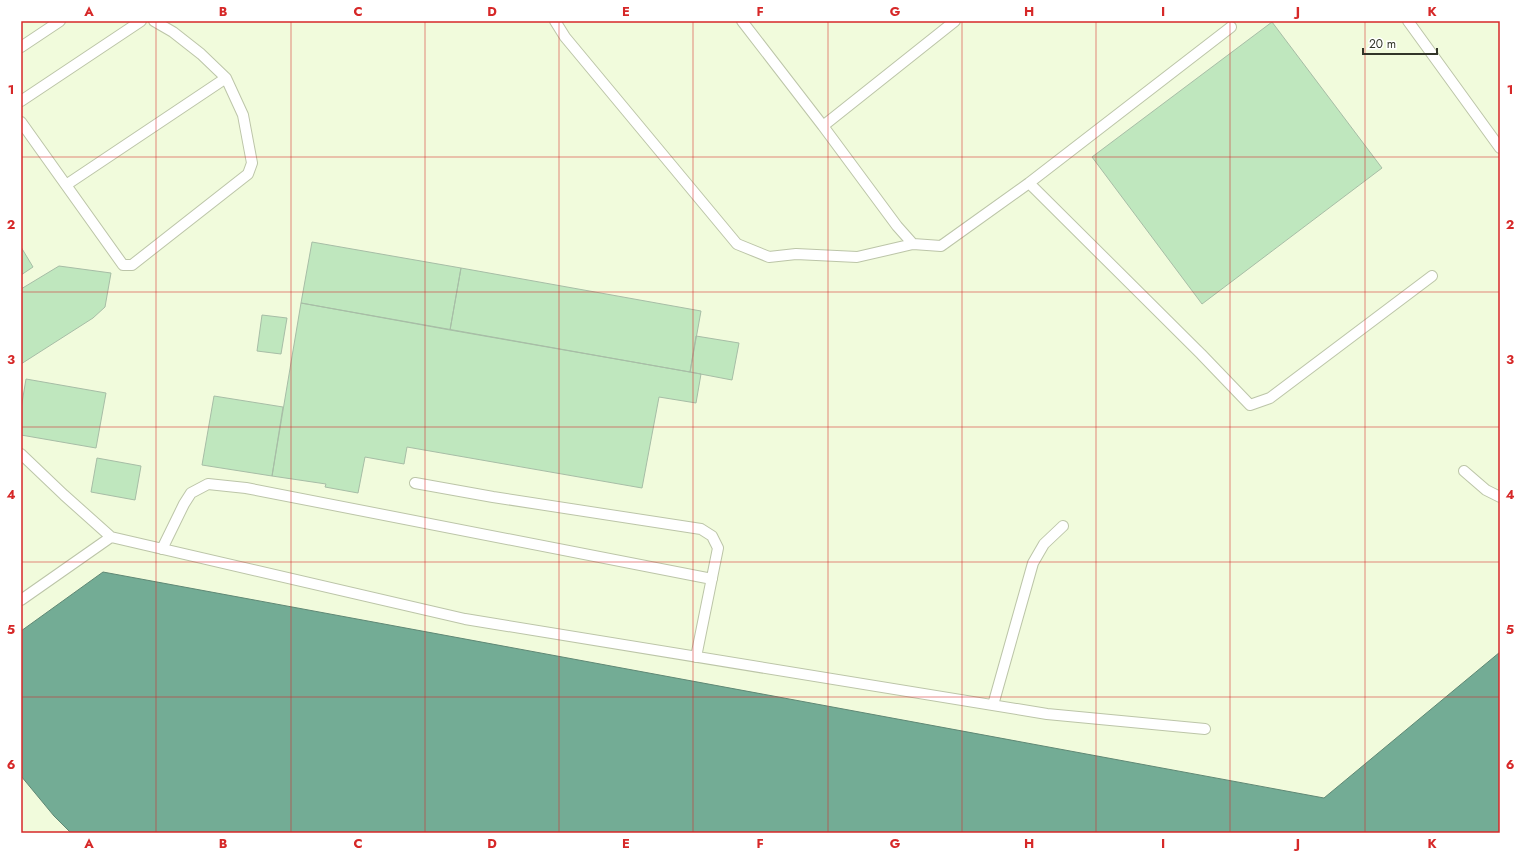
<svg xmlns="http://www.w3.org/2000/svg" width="1521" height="854" font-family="Jost,sans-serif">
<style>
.water{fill:#73ac95;stroke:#608875}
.building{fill:#bfe7be;stroke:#a7bda6}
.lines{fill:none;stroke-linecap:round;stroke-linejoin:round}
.lane-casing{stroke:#bcc5a8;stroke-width:12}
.lane{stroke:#fff;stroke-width:10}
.grid{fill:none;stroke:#d62828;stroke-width:1;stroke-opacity:0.55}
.neatline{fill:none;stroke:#d62828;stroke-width:1.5}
.grid-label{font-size:13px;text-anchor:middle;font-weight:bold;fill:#d62828}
</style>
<rect width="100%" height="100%" fill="#f1fbdc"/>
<path class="water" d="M 103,572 L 1324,798 L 1500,652 L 1500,833 L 71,833 L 54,816 L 21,776 L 21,631 Z"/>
<path class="building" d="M 1272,22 L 1382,168 L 1202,304 L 1092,157 Z
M 312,242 L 461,268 L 450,330 L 301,303 Z
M 21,247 L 33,267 L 21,275 Z
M 59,266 L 111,273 L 105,307 L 93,318 L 21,364 L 21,289 Z
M 461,268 L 701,311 L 690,372 L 450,330 Z
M 301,303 L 701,374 L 696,403 L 659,397 L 642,488 L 407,447 L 404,464 L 365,457 L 358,493 L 325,487 L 326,484 L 272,476 Z
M 262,315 L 287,318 L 281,354 L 257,351 Z
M 696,336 L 739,343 L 732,380 L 690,372 Z
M 26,379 L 106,393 L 96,448 L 21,435 L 21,409 Z
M 214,396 L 283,407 L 272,476 L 202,465 Z
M 97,458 L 141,466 L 135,500 L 91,492 Z"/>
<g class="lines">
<g class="lane-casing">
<path id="lane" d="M 555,21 L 565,37 L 737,244 L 769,257 L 796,254 L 857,257 L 913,244 L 941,246 L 1029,183 L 1231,27
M 742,21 L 823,126 L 955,21
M 1408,21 L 1500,148
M 21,47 L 60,21
M 21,101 L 141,21
M 21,122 L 123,265 L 132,265 L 248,174 L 252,163 L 243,115 L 226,78 L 201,54 L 173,32 L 154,21
M 823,126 L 897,226 L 913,244
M 1029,183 L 1201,354 L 1250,405 L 1270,398 L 1432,276
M 66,185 L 226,78
M 21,454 L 64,495 L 111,537
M 1464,471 L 1486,490 L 1500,497
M 415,483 L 493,497 L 701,529 L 712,536 L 718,548 L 696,657
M 162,549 L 184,504 L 191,493 L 208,484 L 246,488 L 712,579
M 21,600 L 111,537 L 465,619 L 1047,714 L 1205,729
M 993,705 L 1033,563 L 1044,544 L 1063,526"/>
</g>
<use href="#lane" class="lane"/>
</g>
<path class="grid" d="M 156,21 L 156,833M 291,21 L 291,833M 425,21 L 425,833M 559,21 L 559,833M 693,21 L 693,833M 828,21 L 828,833M 962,21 L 962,833M 1096,21 L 1096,833M 1230,21 L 1230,833M 1365,21 L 1365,833M 21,157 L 1500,157M 21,292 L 1500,292M 21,427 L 1500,427M 21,562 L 1500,562M 21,697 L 1500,697"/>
<rect width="1521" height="854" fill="none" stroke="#ffffff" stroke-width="44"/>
<path d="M1363 48v6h74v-6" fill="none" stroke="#323529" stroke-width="2"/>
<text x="1369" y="48" font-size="12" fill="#323529" stroke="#ffffff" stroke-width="3" paint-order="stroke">20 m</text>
<rect x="22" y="22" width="1477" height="810" class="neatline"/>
<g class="grid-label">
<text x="89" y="16">A</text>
<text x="223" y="16">B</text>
<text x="358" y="16">C</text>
<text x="492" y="16">D</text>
<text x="626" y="16">E</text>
<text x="760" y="16">F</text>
<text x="895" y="16">G</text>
<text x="1029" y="16">H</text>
<text x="1163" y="16">I</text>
<text x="1298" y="16">J</text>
<text x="1432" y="16">K</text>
<text x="11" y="94">1</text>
<text x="1510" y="94">1</text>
<text x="11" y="229">2</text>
<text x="1510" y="229">2</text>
<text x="11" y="364">3</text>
<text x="1510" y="364">3</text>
<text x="11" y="499">4</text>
<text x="1510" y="499">4</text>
<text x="11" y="634">5</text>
<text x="1510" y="634">5</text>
<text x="11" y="769">6</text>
<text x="1510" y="769">6</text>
<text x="89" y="848">A</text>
<text x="223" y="848">B</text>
<text x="358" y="848">C</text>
<text x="492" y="848">D</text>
<text x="626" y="848">E</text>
<text x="760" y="848">F</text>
<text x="895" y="848">G</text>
<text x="1029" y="848">H</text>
<text x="1163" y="848">I</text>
<text x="1298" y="848">J</text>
<text x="1432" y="848">K</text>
</g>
</svg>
